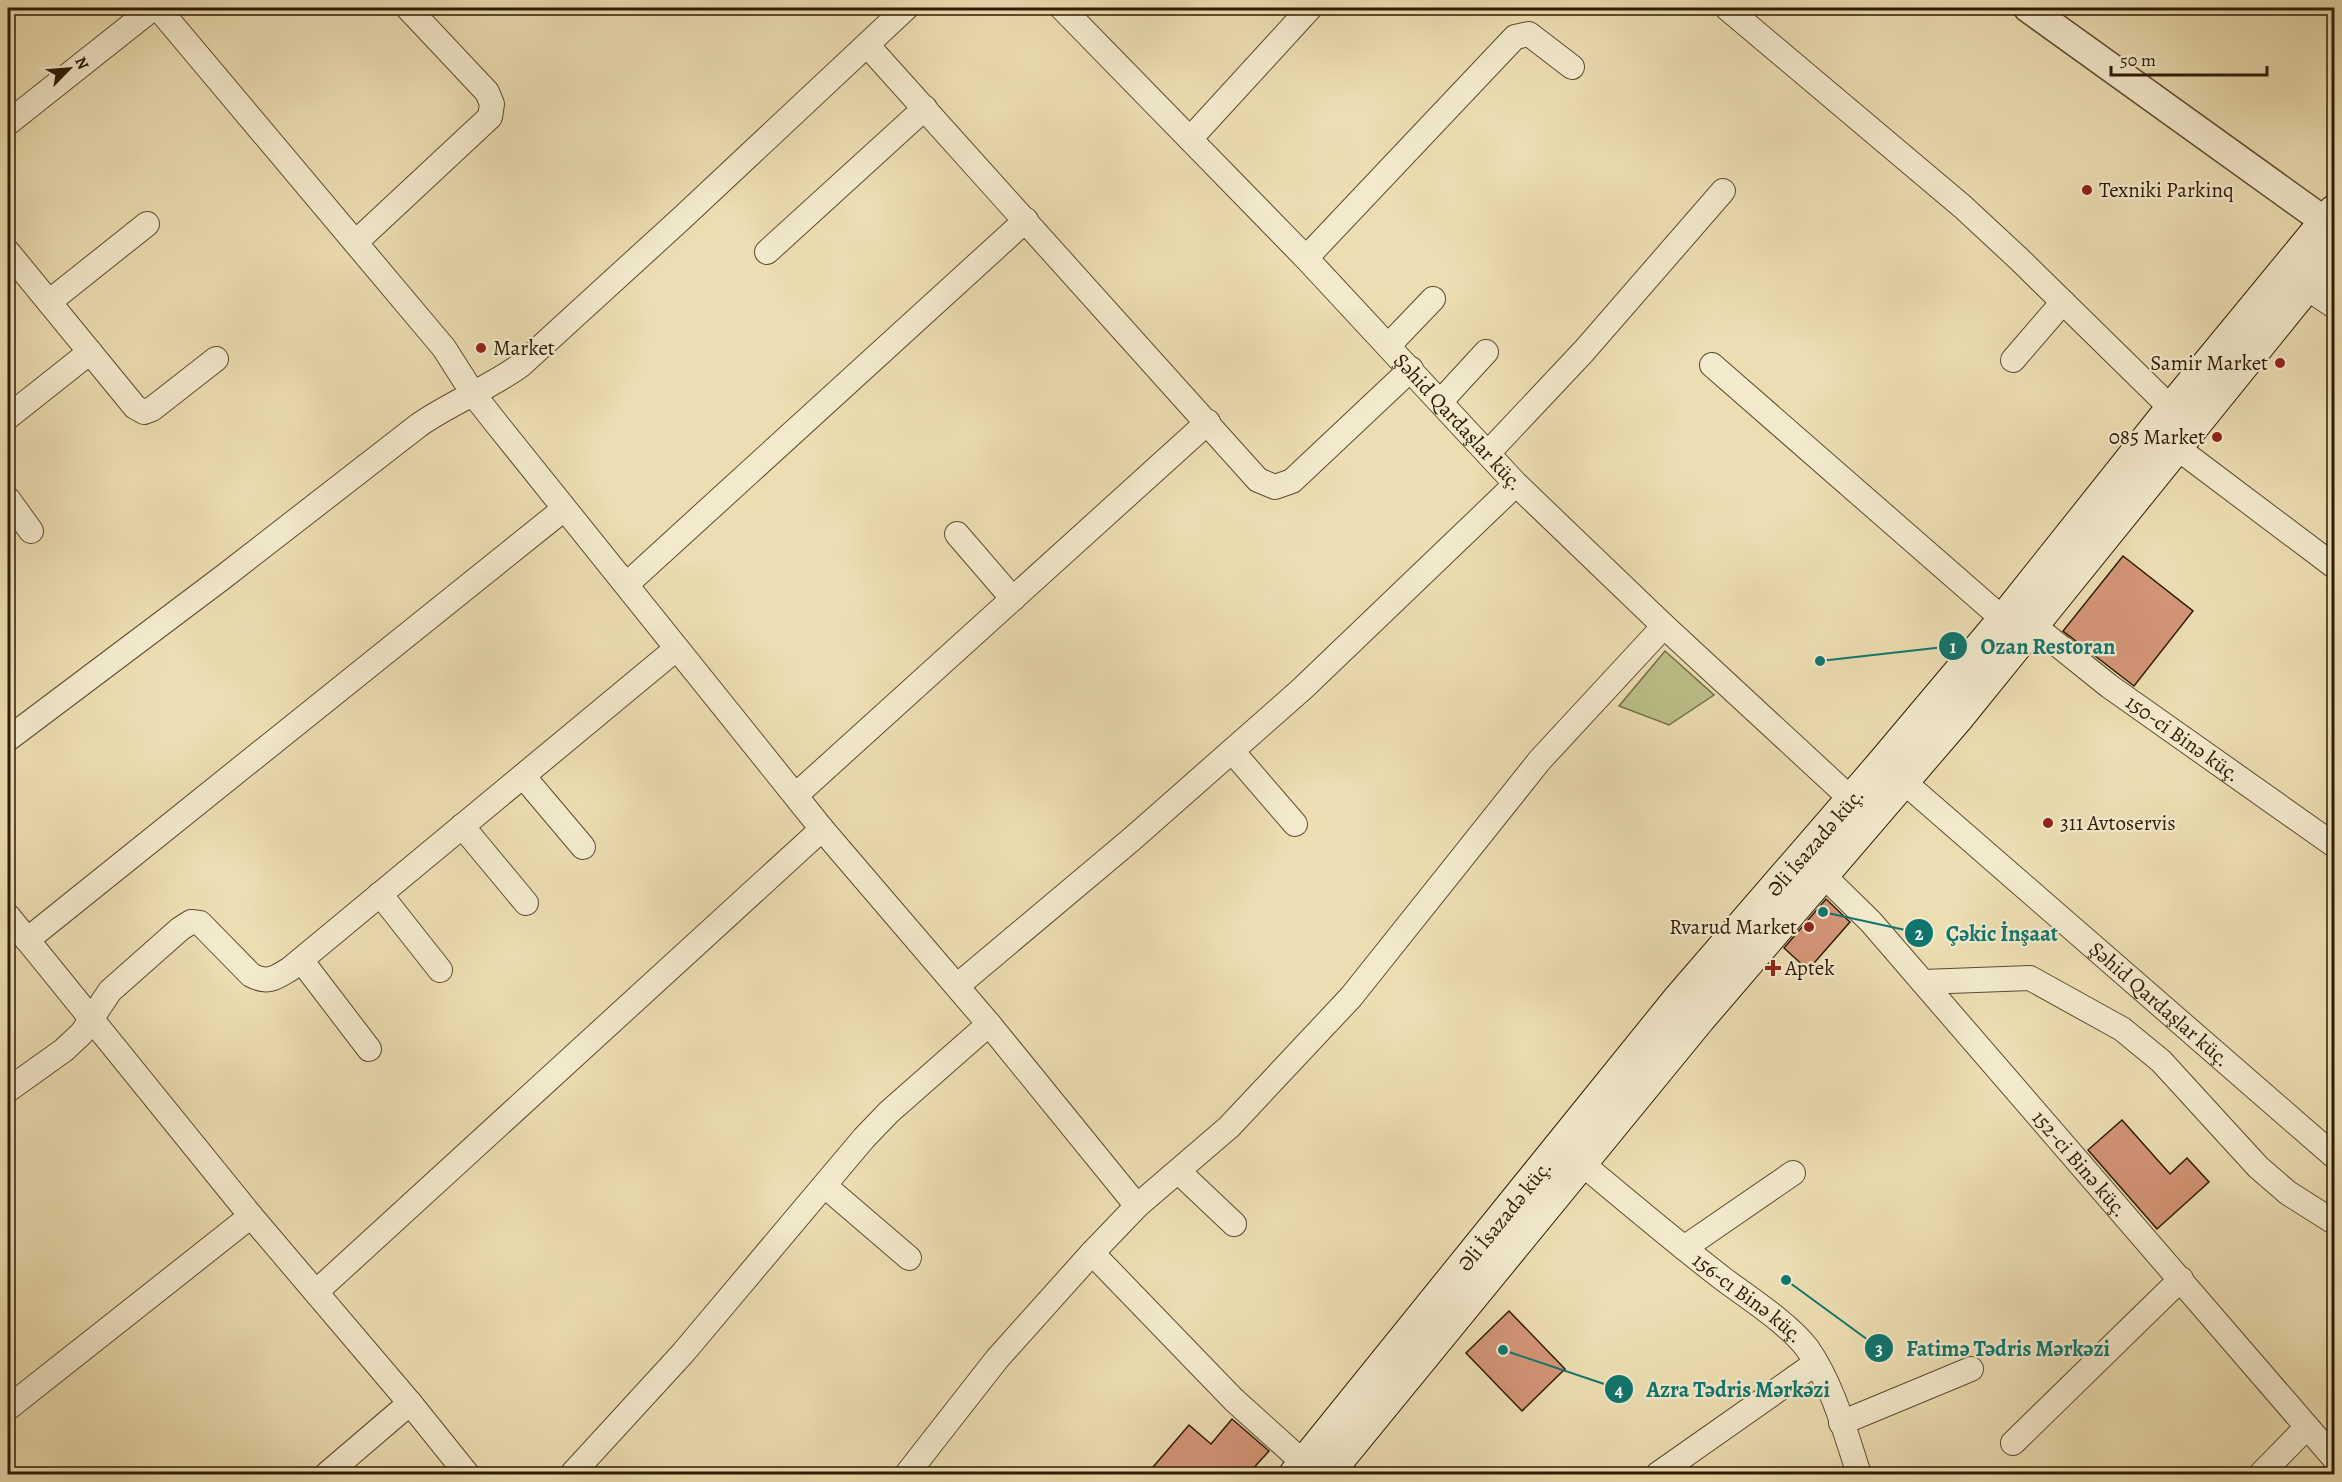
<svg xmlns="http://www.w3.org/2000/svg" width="2342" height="1482" font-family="Alegreya,serif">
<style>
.green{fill:#bcc089;stroke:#746e47;stroke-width:1.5}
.building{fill:#d49577;stroke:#2c1b05;stroke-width:1.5}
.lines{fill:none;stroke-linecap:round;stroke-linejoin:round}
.minor-casing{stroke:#5c4c30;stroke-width:26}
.tertiary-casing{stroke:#5c4c30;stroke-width:31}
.secondary-casing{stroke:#2c1b05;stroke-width:35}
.minor{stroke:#f3eacd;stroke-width:24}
.tertiary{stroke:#f3eacd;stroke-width:28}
.secondary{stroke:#f3eacd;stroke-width:33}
.poi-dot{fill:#8f2418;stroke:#f3eacd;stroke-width:2}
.labels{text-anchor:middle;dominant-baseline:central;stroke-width:4.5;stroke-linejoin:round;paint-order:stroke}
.poi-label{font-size:21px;fill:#2c1b05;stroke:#f3eacd;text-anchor:start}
.street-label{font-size:21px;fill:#2c1b05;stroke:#f3eacd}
.leader{fill:none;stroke:#0f766e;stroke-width:2}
.callout-dot{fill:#0f766e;stroke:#f3eacd;stroke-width:2}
.mark-label{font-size:18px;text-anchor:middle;font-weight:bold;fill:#fff}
.callout-label{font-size:22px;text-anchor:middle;font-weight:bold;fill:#0f766e;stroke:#f3eacd;stroke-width:4.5;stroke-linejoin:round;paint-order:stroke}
</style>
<rect width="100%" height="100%" fill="#ecdeb2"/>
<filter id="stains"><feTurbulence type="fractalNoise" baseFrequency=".00333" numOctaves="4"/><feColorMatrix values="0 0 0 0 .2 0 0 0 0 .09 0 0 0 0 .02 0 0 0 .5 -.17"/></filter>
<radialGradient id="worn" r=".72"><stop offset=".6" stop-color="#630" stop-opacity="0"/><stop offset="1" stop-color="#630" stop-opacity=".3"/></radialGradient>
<path class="green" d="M 1665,651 L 1714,695 L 1669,725 L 1619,706 Z"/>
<path class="building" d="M 2123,556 L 2193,611 L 2134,686 L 2063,631 Z
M 1826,899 L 1850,922 L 1808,970 L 1784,948 Z
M 2122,1120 L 2170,1174 L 2187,1158 L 2209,1182 L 2157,1229 L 2088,1150 Z
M 1509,1311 L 1565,1369 L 1522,1411 L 1466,1353 Z
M 1232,1419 L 1269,1451 L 1248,1474 L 1147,1474 L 1189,1425 L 1211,1444 Z"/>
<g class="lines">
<g class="minor-casing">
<g id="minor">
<path d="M 158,8 L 444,348 L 474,395 L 496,423 L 822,829 L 989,1024 L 1137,1206"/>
<path id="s1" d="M 1062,8 L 1306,258 L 1516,484 L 1664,626 L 1863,810"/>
<path d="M 1727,8 L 1963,207 L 2019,259 L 2172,409"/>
<path d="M 868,46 L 1258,480 L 1275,487 L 1292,481 L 1411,369"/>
<path d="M 8,123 L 153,8"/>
<path d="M 1190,139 L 1310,8"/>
<path d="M 356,242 L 490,117 L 492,104 L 487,92 L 408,8"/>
<path d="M 8,252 L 135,407 L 144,412 L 152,409 L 216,359"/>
<path d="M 767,252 L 925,108"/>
<path d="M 1306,258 L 1515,37 L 1529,34 L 1572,67"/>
<path d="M 2305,287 L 2334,306"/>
<path d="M 49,302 L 147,224"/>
<path d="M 1388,346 L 1433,299"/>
<path d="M 2013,360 L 2063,302"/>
<path d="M 1712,365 L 2004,620"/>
<path d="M 1441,401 L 1486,352"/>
<path d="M 8,417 L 90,352"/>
<path d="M 2176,447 L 2334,566"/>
<path d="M 1488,453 L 1584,351 L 1723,191"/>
<path d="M 8,499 L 31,531"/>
<path d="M 957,534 L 1013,599"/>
<path d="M 627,584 L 1026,220"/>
<path id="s2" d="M 2033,625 L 2109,686 L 2334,845"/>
<path d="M 8,739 L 222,578 L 419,425 C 452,402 488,389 521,365 L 683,217 L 906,8"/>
<path d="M 1232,751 L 1295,824"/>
<path d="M 523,776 L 583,847"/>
<path id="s3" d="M 1903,781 L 2334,1156"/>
<path d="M 796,795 L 1208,422"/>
<path d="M 462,826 L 526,903"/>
<path id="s4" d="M 1822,874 L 1871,922 L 2334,1458"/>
<path d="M 380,894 L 440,970"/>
<path d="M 8,916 L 251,1216 L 410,1403 L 467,1474"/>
<path d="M 27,940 L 564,509"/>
<path d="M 301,960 L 369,1049"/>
<path d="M 1923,982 L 2030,978 L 2122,1029 L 2161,1061 L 2258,1167 L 2288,1193 L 2334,1222"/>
<path d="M 957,986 L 1132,839 L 1302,689 L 1516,484"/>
<path d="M 8,1090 L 64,1050 L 82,1033 L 110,991 L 180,929 L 191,922 L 200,923 L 251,975 C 268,984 275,978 290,969 L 676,649"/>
<path id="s5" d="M 1580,1162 C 1627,1201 1674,1241 1722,1278 C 1747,1297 1788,1323 1807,1348 C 1833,1385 1845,1432 1859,1474"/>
<path d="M 1179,1172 L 1234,1224"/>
<path d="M 825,1186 L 909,1258"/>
<path d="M 1684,1248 L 1793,1173"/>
<path d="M 1092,1253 L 1234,1400 L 1305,1464"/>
<path d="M 316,1292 L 822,829"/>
<path d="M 8,1408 L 251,1216"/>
<path d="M 1841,1423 L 1971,1369"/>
<path d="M 2013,1443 L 2181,1279"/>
<path d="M 327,1474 L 410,1403"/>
<path d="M 572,1474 L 683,1353 L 864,1138 L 889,1112 L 989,1024"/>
<path d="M 907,1474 L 997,1359 L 1092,1253 L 1137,1206 L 1229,1127 L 1351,997 L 1540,760 L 1664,626"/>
<path d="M 1658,1474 L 1816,1363"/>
<path d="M 2261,1474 L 2307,1427"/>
</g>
</g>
<g class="tertiary-casing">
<path id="tertiary" d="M 2028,8 L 2334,228"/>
</g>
<g class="secondary-casing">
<g id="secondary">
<path id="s6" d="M 1296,1474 L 1678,1001 L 1883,764 L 2004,620 L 2172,409 L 2334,212"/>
<path d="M 1326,1474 L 1699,1018 L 1959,715 L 2305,287 L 2334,254"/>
</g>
</g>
<use href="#minor" class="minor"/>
<use href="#tertiary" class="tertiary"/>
<use href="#secondary" class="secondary"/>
</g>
<g class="poi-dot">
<circle cx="2087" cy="190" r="6"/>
<circle cx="481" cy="348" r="6"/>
<circle cx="2280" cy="363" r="6"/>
<circle cx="2217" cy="437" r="6"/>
<circle cx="2048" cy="823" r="6"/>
<circle cx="1809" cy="927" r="6"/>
<path d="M1770 959h6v6h6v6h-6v6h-6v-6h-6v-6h6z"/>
</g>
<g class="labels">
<g class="poi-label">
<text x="2099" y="190">Texniki Parkinq</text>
<text x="493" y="348">Market</text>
<text x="2268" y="363" text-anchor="end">Samir Market</text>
<text x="2205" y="437" text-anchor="end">085 Market</text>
<text x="2060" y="823">311 Avtoservis</text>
<text x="1797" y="927" text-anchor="end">Rvarud Market</text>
<text x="1785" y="968">Aptek</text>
</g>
<g class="street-label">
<text stroke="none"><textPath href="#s1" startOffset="573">Şəhid Qardaşlar küç.</textPath></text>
<text stroke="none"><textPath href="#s2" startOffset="188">150-ci Binə küç.</textPath></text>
<text stroke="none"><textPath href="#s6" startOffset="818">Əli İsazadə küç.</textPath></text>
<text stroke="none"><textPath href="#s3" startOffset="340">Şəhid Qardaşlar küç.</textPath></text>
<text stroke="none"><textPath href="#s4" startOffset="388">152-ci Binə küç.</textPath></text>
<text stroke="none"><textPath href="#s6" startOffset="332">Əli İsazadə küç.</textPath></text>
<text stroke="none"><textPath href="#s5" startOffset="216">156-cı Binə küç.</textPath></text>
</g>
</g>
<path class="leader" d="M1820 661L1953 646M1823 912L1919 933M1786 1280L1879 1348M1503 1350L1619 1389"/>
<g class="callout-dot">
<circle cx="1820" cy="661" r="6"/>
<circle cx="1823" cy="912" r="6"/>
<circle cx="1786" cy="1280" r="6"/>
<circle cx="1503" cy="1350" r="6"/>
<circle cx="1953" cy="646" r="15"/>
<circle cx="1919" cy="933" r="15"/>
<circle cx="1879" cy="1348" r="15"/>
<circle cx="1619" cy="1389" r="15"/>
</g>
<g class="mark-label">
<text x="1953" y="653">1</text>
<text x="1919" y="940">2</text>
<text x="1879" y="1355">3</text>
<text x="1619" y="1396">4</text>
</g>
<g class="callout-label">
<text x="2048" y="654">Ozan Restoran</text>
<text x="2002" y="941">Çəkic İnşaat</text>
<text x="2008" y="1356">Fatimə Tədris Mərkəzi</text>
<text x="1738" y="1397">Azra Tədris Mərkəzi</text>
</g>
<rect width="2342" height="1482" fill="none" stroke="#ecdeb2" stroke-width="30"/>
<rect x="9" y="9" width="2324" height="1464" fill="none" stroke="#2c1b05" stroke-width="3"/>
<rect x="15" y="15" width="2312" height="1452" fill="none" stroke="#2c1b05" stroke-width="1.5"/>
<g transform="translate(69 69) rotate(65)" stroke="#f3eacd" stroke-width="4.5" paint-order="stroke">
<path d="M0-4.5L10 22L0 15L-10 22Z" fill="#2c1b05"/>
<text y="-9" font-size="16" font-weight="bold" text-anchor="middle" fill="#2c1b05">N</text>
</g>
<path d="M2111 66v9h156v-9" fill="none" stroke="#2c1b05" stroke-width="3"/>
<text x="2120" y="66" font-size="18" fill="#2c1b05" stroke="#f3eacd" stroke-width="4.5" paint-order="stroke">50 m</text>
<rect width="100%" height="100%" filter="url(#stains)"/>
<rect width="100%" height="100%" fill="url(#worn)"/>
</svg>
